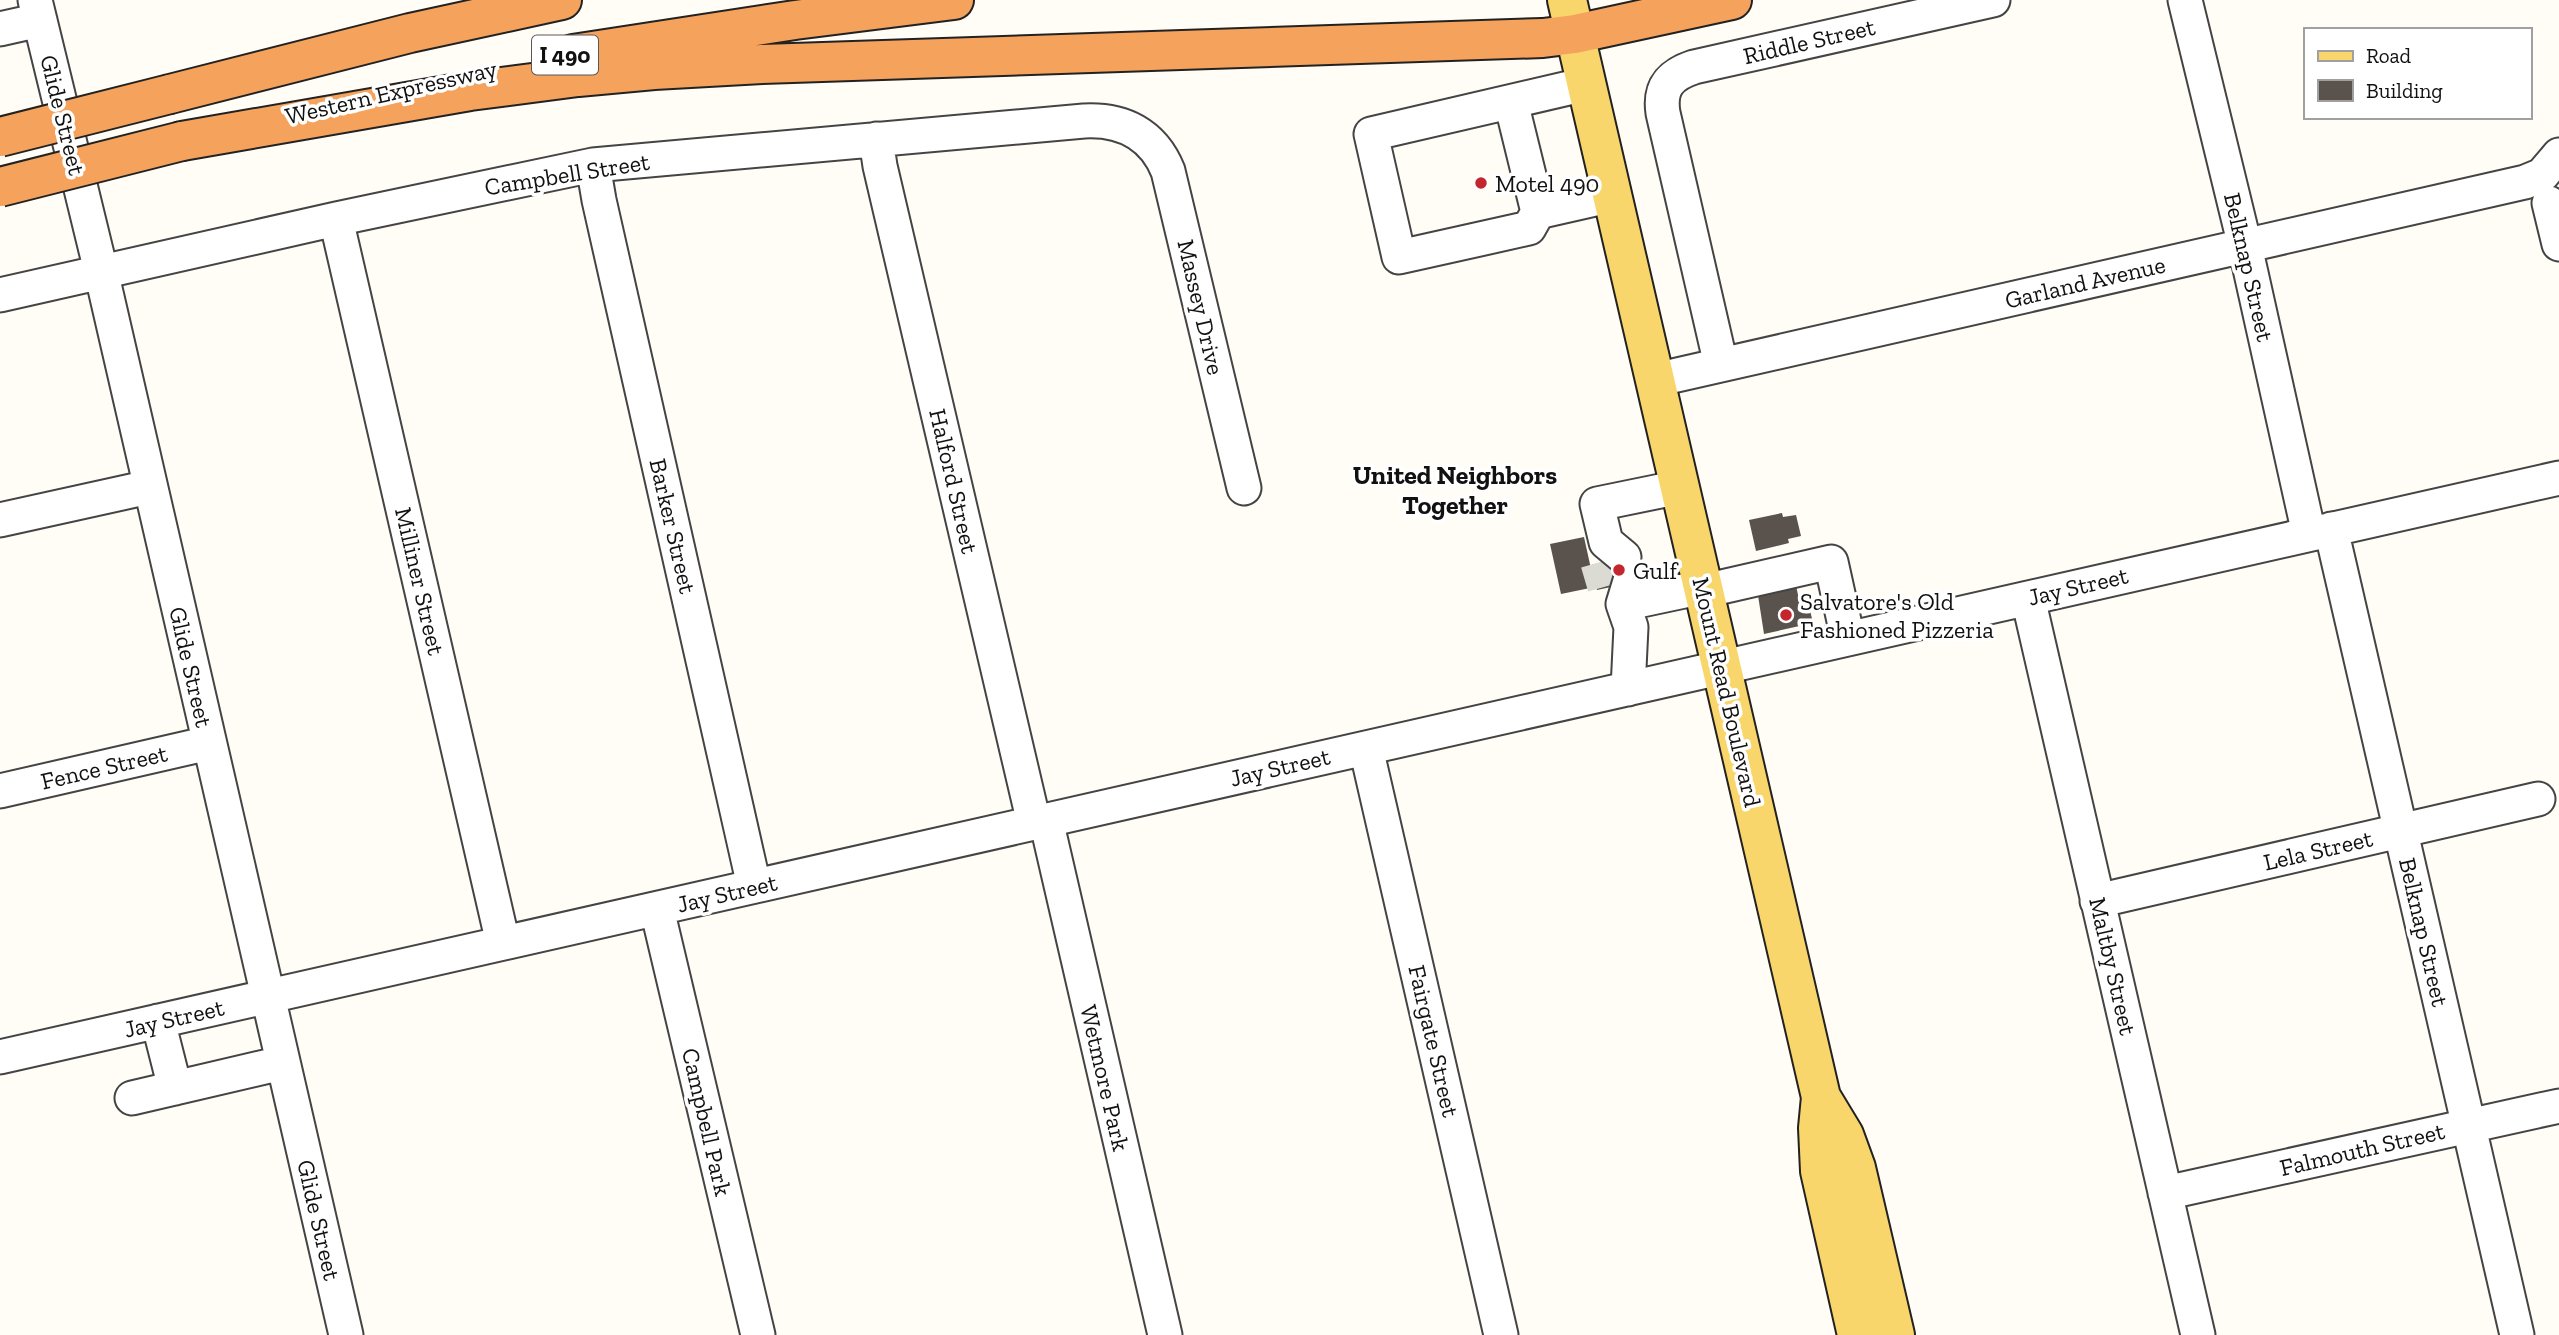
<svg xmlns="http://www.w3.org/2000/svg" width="2559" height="1335" font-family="'Zilla Slab',serif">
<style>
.building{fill:#5a524d}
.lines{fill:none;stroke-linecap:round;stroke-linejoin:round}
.minor-tunnel{stroke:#dbdad3;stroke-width:33;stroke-dasharray:33 17;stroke-linecap:butt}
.minor-casing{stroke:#444;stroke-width:37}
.major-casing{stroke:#222;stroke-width:42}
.highway-casing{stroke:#222;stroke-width:42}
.minor{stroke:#fff;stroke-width:33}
.major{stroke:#f9d66b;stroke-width:38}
.highway{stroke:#f5a25d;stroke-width:38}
.highway-bridge-casing{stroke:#222;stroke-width:42;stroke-linecap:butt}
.highway-bridge{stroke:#f5a25d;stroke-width:38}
.poi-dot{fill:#c4262e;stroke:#fff;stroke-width:2.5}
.labels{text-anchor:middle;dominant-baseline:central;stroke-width:7;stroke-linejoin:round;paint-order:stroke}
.shield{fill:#fff;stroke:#585858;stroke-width:2}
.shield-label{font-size:23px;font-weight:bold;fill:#111}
.street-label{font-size:24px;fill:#111;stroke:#fff}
.poi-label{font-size:24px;fill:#111;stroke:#fff;text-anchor:start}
.neighbourhood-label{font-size:26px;font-weight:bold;fill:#111;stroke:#fff}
</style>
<rect width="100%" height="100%" fill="#fffdf5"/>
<path class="building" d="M 1782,513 L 1783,517 L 1796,515 L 1801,536 L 1788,539 L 1789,543 L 1756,551 L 1749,520 Z
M 1584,537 L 1595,587 L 1561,594 L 1550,544 Z
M 1633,556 L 1639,581 L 1597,590 L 1591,565 Z
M 1795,581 L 1800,604 L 1808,602 L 1813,623 L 1764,634 L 1757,589 Z"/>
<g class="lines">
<path class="minor-tunnel" d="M 1597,563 L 1604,587"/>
<g class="minor-casing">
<path id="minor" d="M 35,0 L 101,271 L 346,1335
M 2185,0 L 2245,246 L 2309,534
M 0,29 L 40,20
M 1586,84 L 1371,134 L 1399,257 L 1529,228 L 1538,212 L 1613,195
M 1511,102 L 1538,212
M 876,139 L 880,166 L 1034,823
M 593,165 L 599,200 L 754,886
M 2549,203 L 2559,244
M 336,219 L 503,943
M 0,295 L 336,219 L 593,165 L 1084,121 C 1123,119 1153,134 1168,171 L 1244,488
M 1721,365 L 1663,113 C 1659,87 1670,75 1694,67 L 1993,0
M 1655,380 L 2525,182 L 2542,175 L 2559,155
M 0,520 L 149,487
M 2331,529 L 2517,1335
M 1624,557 L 1606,542 L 1597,504 L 1680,487
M 1704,591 L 1831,562 L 1848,639
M 2028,598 L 2198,1335
M 1623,604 L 1703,587
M 1628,689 L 1631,627 L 1623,604 L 1630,581
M 1366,748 L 1501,1335
M 0,791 L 209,743
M 1046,820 L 1165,1335
M 2097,901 L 2538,799
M 657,909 L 758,1335
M 158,1021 L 175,1088
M 0,1057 L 2559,478
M 132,1098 L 282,1063
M 2165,1193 L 2559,1106"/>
</g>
<g class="major-casing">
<path id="major" d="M 1567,0 L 1821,1097 L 1818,1128 L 1820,1171 L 1857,1335
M 1821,1097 L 1844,1135 L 1856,1168 L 1895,1335"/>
</g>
<g class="highway-casing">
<path id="highway" d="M 573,54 L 795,20 L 954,0
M 170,94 L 410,33 L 562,0
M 182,141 L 470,91 L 578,77 L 654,70 L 762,64 L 1543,38 L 1575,34 L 1732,0"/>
</g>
<use href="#minor" class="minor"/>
<use href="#major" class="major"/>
<use href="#highway" class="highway"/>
<g class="highway-bridge-casing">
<path id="highway-bridge" d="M 0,137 L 170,94
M 0,187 L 182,141"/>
</g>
<use href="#highway-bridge" class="highway-bridge"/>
</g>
<g class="poi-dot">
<circle cx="1481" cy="183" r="7"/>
<circle cx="1619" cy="570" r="7"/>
<circle cx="1786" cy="615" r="7"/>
</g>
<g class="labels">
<rect class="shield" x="532" y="35.5" width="66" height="39" rx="5"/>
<g class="shield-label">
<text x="565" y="55">I 490</text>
</g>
<g class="street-label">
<text transform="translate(1809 41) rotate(-13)">Riddle Street</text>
<text transform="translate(391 92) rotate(-13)">Western Expressway</text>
<text transform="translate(63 115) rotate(76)">Glide Street</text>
<text transform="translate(567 174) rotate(-9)">Campbell Street</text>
<text transform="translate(2249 267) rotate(77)">Belknap Street</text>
<text transform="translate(2085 282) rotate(-13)">Garland Avenue</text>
<text transform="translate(1201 307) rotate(77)">Massey Drive</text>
<text transform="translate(954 481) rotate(77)">Halford Street</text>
<text transform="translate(673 526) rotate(77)">Barker Street</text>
<text transform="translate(420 581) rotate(77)">Milliner Street</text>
<text transform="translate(2078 586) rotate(-13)">Jay Street</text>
<text transform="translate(191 667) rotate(77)">Glide Street</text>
<text transform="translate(1727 692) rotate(77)">Mount Read Boulevard</text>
<text transform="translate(104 767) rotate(-13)">Fence Street</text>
<text transform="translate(1280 767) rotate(-13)">Jay Street</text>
<text transform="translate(2318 850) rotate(-13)">Lela Street</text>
<text transform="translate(727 893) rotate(-13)">Jay Street</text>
<text transform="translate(2424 932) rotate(77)">Belknap Street</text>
<text transform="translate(2113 966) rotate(77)">Maltby Street</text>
<text transform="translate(174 1018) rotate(-13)">Jay Street</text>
<text transform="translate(1434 1041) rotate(77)">Fairgate Street</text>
<text transform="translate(1105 1078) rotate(77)">Wetmore Park</text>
<text transform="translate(707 1122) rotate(77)">Campbell Park</text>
<text transform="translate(2362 1149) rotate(-13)">Falmouth Street</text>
<text transform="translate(319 1220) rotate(77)">Glide Street</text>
</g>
<g class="poi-label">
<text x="1495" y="183">Motel 490</text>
<text x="1633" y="570">Gulf</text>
<text x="1800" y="601">Salvatore's Old<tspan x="1800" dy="28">Fashioned Pizzeria</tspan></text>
</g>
<g class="neighbourhood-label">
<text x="1455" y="475">United Neighbors<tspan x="1455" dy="30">Together</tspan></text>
</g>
</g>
<rect x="2304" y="28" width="228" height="91" fill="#ffffff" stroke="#a0a0a0" stroke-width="2"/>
<rect x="2318" y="51" width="35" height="10" fill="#f9d66b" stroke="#a0a0a0" stroke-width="2"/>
<text x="2366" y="63" font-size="21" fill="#111111">Road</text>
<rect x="2318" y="80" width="35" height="21" fill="#5a524d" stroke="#a0a0a0" stroke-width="2"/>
<text x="2366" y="98" font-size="21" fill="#111111">Building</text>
</svg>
